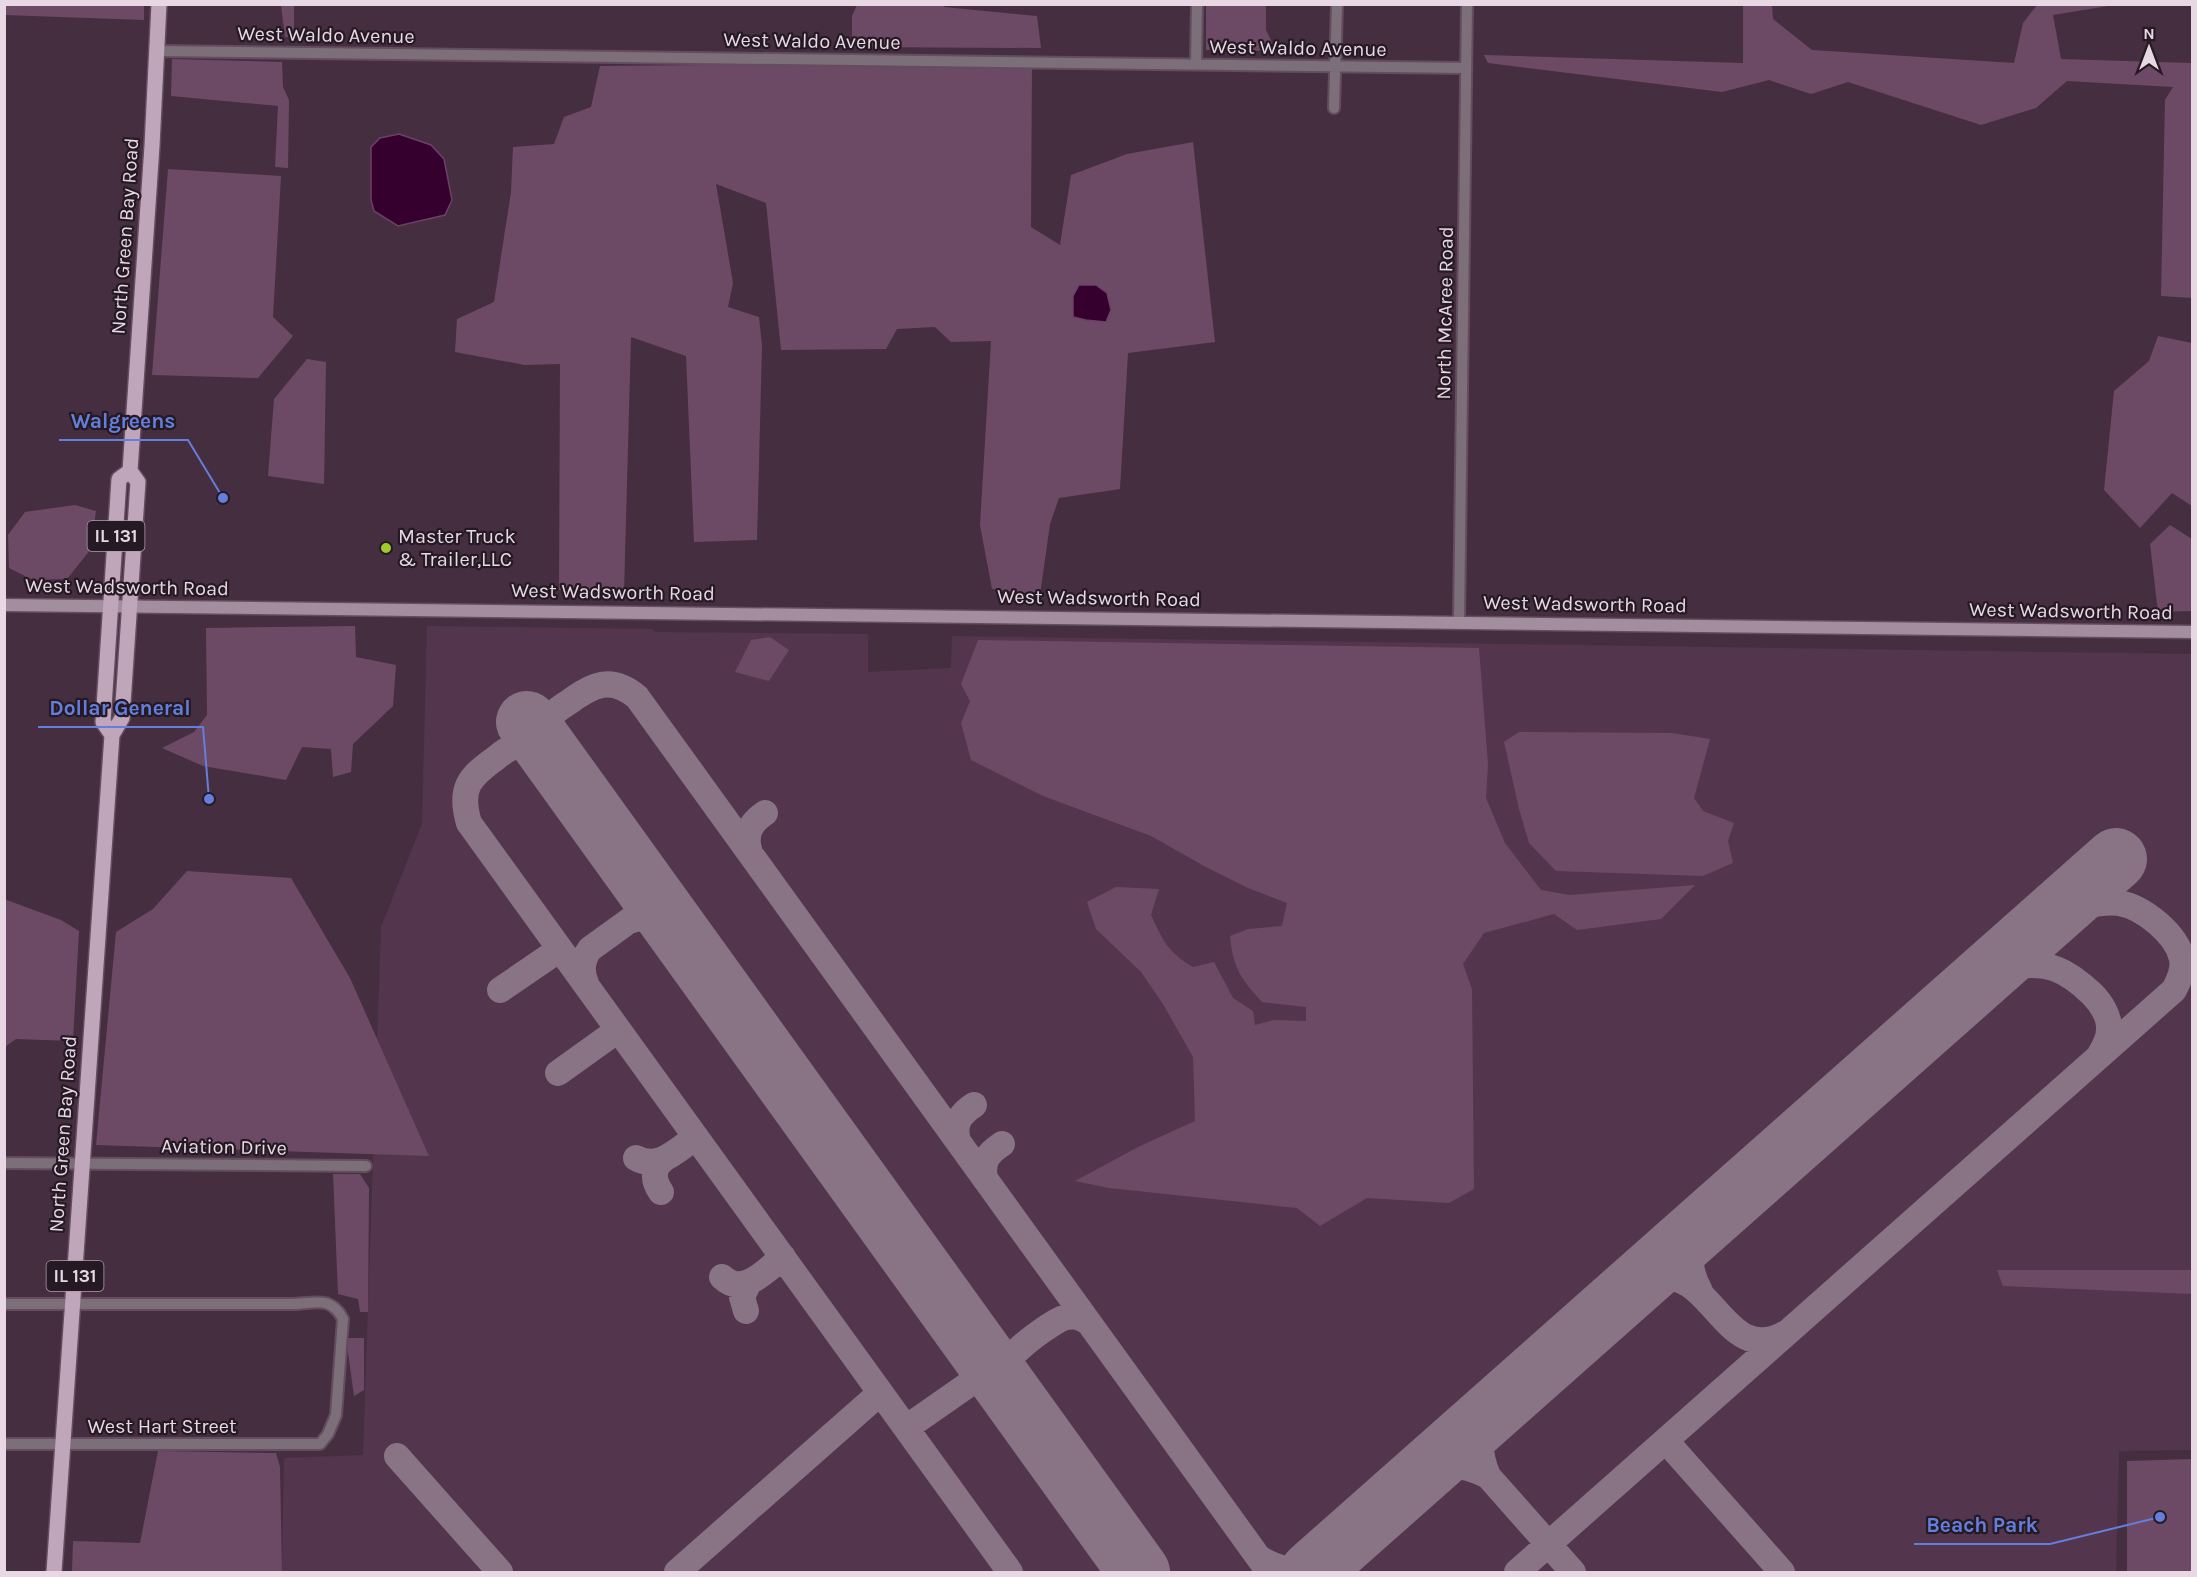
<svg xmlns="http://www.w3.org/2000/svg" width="2197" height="1577" font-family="Karla,sans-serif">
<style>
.built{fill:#54354e}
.green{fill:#6c4a65}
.water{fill:#35002e;stroke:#6b4165;stroke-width:1.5}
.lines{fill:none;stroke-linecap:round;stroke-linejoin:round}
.taxiway{stroke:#887484;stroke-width:26}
.runway{stroke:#887484;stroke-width:62}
.street-casing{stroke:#634d5e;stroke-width:14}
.secondary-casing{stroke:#634d5e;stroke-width:15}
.primary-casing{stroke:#634d5e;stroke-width:18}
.street{stroke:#7c6f79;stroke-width:10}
.secondary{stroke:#a28e9e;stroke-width:12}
.primary{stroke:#c0a6ba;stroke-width:15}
.poi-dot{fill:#9fca2e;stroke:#251a23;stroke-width:2}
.labels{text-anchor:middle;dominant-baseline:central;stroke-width:4.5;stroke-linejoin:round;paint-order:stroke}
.shield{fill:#251a23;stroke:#ae9faa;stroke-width:1.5}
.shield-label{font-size:18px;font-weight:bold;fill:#e8d8e4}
.street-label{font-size:20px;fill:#e8d8e4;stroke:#251a23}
.poi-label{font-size:20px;fill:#e8d8e4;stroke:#251a23;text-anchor:start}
.leader{fill:none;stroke:#647edc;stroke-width:2}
.callout-dot{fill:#647edc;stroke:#251a23;stroke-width:2}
.callout-label{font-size:21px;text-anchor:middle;font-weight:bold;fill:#647edc;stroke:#251a23;stroke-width:4.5;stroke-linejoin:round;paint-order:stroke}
</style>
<rect width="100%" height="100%" fill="#462e41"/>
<path class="built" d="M 427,626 L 652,629 L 655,632 L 868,634 L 868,672 L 951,668 L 952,636 L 2192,654 L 2192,1450 L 2119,1451 L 2116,1572 L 282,1572 L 284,1458 L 363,1455 L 381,927 L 422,824 Z"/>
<path class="green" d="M 5,4 L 144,5 L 144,20 L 5,15 Z
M 943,4 L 944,7 L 1037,16 L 1041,48 L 852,47 L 852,16 L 857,5 Z
M 281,5 L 294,5 L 294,37 L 285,37 Z
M 1206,5 L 1266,5 L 1266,30 L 1276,51 L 1206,50 Z
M 1772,5 L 1773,19 L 1812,50 L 2014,63 L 2023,23 L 2037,5 L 2114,5 L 2053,15 L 2061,59 L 2192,63 L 2192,298 L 2161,296 L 2165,100 L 2173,87 L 2067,81 L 2036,108 L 1981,125 L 1848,82 L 1811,94 L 1769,80 L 1722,92 L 1488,63 L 1484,55 L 1743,63 L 1743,5 Z
M 172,59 L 282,62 L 283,87 L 289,100 L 288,168 L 275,167 L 278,106 L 171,96 Z
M 1032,62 L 1031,227 L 1060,245 L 1071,175 L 1127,154 L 1193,142 L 1215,342 L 1128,353 L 1120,489 L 1059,498 L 1050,524 L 1040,595 L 992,589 L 980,525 L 991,341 L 951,342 L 935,327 L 897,329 L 886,349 L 781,350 L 766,203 L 716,184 L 733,283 L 728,307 L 759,317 L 762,346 L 757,540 L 694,542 L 686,356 L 631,337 L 624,592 L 559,590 L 560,364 L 525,365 L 455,352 L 457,319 L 494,302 L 511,192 L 513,147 L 554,144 L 564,117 L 591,107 L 600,66 Z
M 168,169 L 281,176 L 273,317 L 293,336 L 258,378 L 152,375 Z
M 2158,336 L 2192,343 L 2192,506 L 2172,493 L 2140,528 L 2104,490 L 2114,391 L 2149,361 Z
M 307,359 L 326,362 L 324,484 L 268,476 L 274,399 Z
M 75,505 L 96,511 L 91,549 L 67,579 L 33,580 L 9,568 L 8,535 L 25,512 Z
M 2170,525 L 2192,539 L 2192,611 L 2158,612 L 2150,544 Z
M 355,626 L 356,657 L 396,665 L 393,706 L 353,744 L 351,772 L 333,777 L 331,749 L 302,747 L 286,780 L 203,766 L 162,748 L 194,732 L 207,715 L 206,628 Z
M 770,637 L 789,650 L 769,681 L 735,672 L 751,640 Z
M 978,640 L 1479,648 L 1488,764 L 1486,798 L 1505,843 L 1541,890 L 1570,895 L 1695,885 L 1661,919 L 1577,930 L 1554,914 L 1484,933 L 1463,964 L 1472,989 L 1474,1189 L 1449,1203 L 1367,1198 L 1320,1226 L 1297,1208 L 1109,1188 L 1075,1181 L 1140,1146 L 1195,1121 L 1193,1057 L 1163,1004 L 1141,972 L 1096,929 L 1087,902 L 1116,887 L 1159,889 L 1151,915 C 1163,940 1167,952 1193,967 L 1214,962 L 1233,998 L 1253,1011 L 1255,1025 L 1274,1020 L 1306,1021 L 1306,1007 L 1262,1002 C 1241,979 1233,968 1230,936 L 1248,929 L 1282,926 L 1287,903 L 1248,888 L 1204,866 L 1151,836 L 1043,796 L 971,760 L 961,723 L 970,701 L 961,684 Z
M 1519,732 L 1672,733 L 1710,739 L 1694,798 L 1703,811 L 1734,823 L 1728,841 L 1733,863 L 1703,876 L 1556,871 L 1529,843 L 1519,809 L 1504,742 Z
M 187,871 L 291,878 L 350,978 L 429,1156 L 96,1145 L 116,932 L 153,909 Z
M 4,899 L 61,920 L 79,931 L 73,1041 L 16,1039 L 5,1047 Z
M 333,1174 L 360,1174 L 369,1188 L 368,1312 L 360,1312 L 358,1299 L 338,1294 Z
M 1997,1270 L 2192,1270 L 2192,1294 L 2003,1286 Z
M 346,1338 L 364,1338 L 364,1390 L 354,1396 Z
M 158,1451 L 276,1453 L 280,1467 L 282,1572 L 72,1572 L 73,1541 L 140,1543 Z
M 2192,1459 L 2192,1572 L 2127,1572 L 2127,1461 Z"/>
<path class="water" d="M 399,134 L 431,145 L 444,159 L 452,200 L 445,215 L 398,226 L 374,211 L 371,200 L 371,147 L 380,138 Z
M 1079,285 L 1096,285 L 1107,293 L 1111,310 L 1106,322 L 1086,320 L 1073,317 L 1073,296 Z"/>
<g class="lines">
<path class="taxiway" d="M 551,757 C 547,748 542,739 544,729 C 547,716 558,709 569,702 C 592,685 611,675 637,697 L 1269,1572
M 551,757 C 541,751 532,745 521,745 C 511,746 503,752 496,758 C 468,778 459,789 469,823 L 1010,1572
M 750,853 C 744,835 750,823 765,813
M 629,921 L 646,916 L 670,923
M 587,986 C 581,973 581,961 590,949 L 655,902
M 1971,988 C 1983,980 1997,970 2012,967 C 2047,960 2067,970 2092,994 C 2101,1003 2110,1017 2109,1030 C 2109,1040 2104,1047 2099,1056
M 500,990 L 560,949
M 558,1073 L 618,1030
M 958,1141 C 953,1124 960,1114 974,1105
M 636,1158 C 658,1171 678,1149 696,1137
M 985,1179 C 982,1161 987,1154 1002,1144
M 661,1192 C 653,1181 652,1168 663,1160
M 722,1277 C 743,1297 765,1271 783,1257
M 1700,1291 C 1686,1266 1688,1245 1706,1222
M 1624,1295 C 1711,1229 1714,1374 1786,1333
M 746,1311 L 742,1297 L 748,1284
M 973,1343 C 987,1352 998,1361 1015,1352
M 1011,1394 C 1007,1384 1004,1373 1008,1362 C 1012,1351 1055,1319 1067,1317 C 1076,1315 1082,1318 1089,1323
M 906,1428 L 992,1368
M 1666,1441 L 1782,1572
M 397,1456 L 500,1572
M 1488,1476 C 1474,1442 1481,1429 1503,1403
M 1400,1494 C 1432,1468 1447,1455 1488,1476 L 1573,1572
M 1259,1558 C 1284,1573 1296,1572 1323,1562
M 677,1572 L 880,1393
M 1517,1572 L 2174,990 C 2179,980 2184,970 2182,959 C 2177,934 2143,907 2119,903 C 2103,900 2076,908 2059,910"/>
<path class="runway" d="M 527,722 L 1139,1572
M 1311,1572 L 2116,859"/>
<g class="street-casing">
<path id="street" d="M 158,51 L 1466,68
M 1196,64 L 1197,4
M 1334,108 L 1337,4
M 1459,622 L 1467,4
M 4,1163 L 366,1166
M 4,1304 L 294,1304 C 316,1303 331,1296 343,1319 L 336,1415 L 328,1434 L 320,1444 L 4,1444"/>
</g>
<g class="secondary-casing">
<path id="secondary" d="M 4,605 L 2192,632"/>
</g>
<g class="primary-casing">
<path id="primary" d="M 112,735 L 103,722 L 119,479 L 130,471
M 54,1572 L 112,735 L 122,718 L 138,482 L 130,471 L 152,146 L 159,4"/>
</g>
<use href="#street" class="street"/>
<use href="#secondary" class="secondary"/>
<use href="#primary" class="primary"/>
</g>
<circle class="poi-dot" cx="386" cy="548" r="6"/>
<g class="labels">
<g class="shield">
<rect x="87.5" y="521" width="57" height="30" rx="4.5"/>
<rect x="46.5" y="1261" width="57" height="30" rx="4.5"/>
</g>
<g class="shield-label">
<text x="116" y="536">IL 131</text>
<text x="75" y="1276">IL 131</text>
</g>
<g class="street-label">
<text transform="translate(326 35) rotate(1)">West Waldo Avenue</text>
<text transform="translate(812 41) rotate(1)">West Waldo Avenue</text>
<text transform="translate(1298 48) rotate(1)">West Waldo Avenue</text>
<text transform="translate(125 236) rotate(-86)">North Green Bay Road</text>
<text transform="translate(1445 313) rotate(-89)">North McAree Road</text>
<text transform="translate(127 587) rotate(1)">West Wadsworth Road</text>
<text transform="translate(613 592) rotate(1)">West Wadsworth Road</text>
<text transform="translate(1099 598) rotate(1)">West Wadsworth Road</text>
<text transform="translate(1585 604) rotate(1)">West Wadsworth Road</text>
<text transform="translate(2071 611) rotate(1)">West Wadsworth Road</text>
<text transform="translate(63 1134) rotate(-86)">North Green Bay Road</text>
<text transform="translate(224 1147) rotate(1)">Aviation Drive</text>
<text x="162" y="1426">West Hart Street</text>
</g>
<g class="poi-label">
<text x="398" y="536">Master Truck<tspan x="398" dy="23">&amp; Trailer,LLC</tspan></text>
</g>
</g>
<path class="leader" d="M223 498L188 440H59M209 799L203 727H38M2160 1517L2050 1544H1914"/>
<g class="callout-dot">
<circle cx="223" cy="498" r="6"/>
<circle cx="209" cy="799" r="6"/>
<circle cx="2160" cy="1517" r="6"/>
</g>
<g class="callout-label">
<text x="123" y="428">Walgreens</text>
<text x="120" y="715">Dollar General</text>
<text x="1982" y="1532">Beach Park</text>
</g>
<rect width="2197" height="1577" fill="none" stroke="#e8d8e4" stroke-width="12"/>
<g transform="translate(2149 48)" stroke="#251a23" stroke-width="4.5" paint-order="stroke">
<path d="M0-4.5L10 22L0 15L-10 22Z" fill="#e8d8e4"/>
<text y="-9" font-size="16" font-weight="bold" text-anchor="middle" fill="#e8d8e4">N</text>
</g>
</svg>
